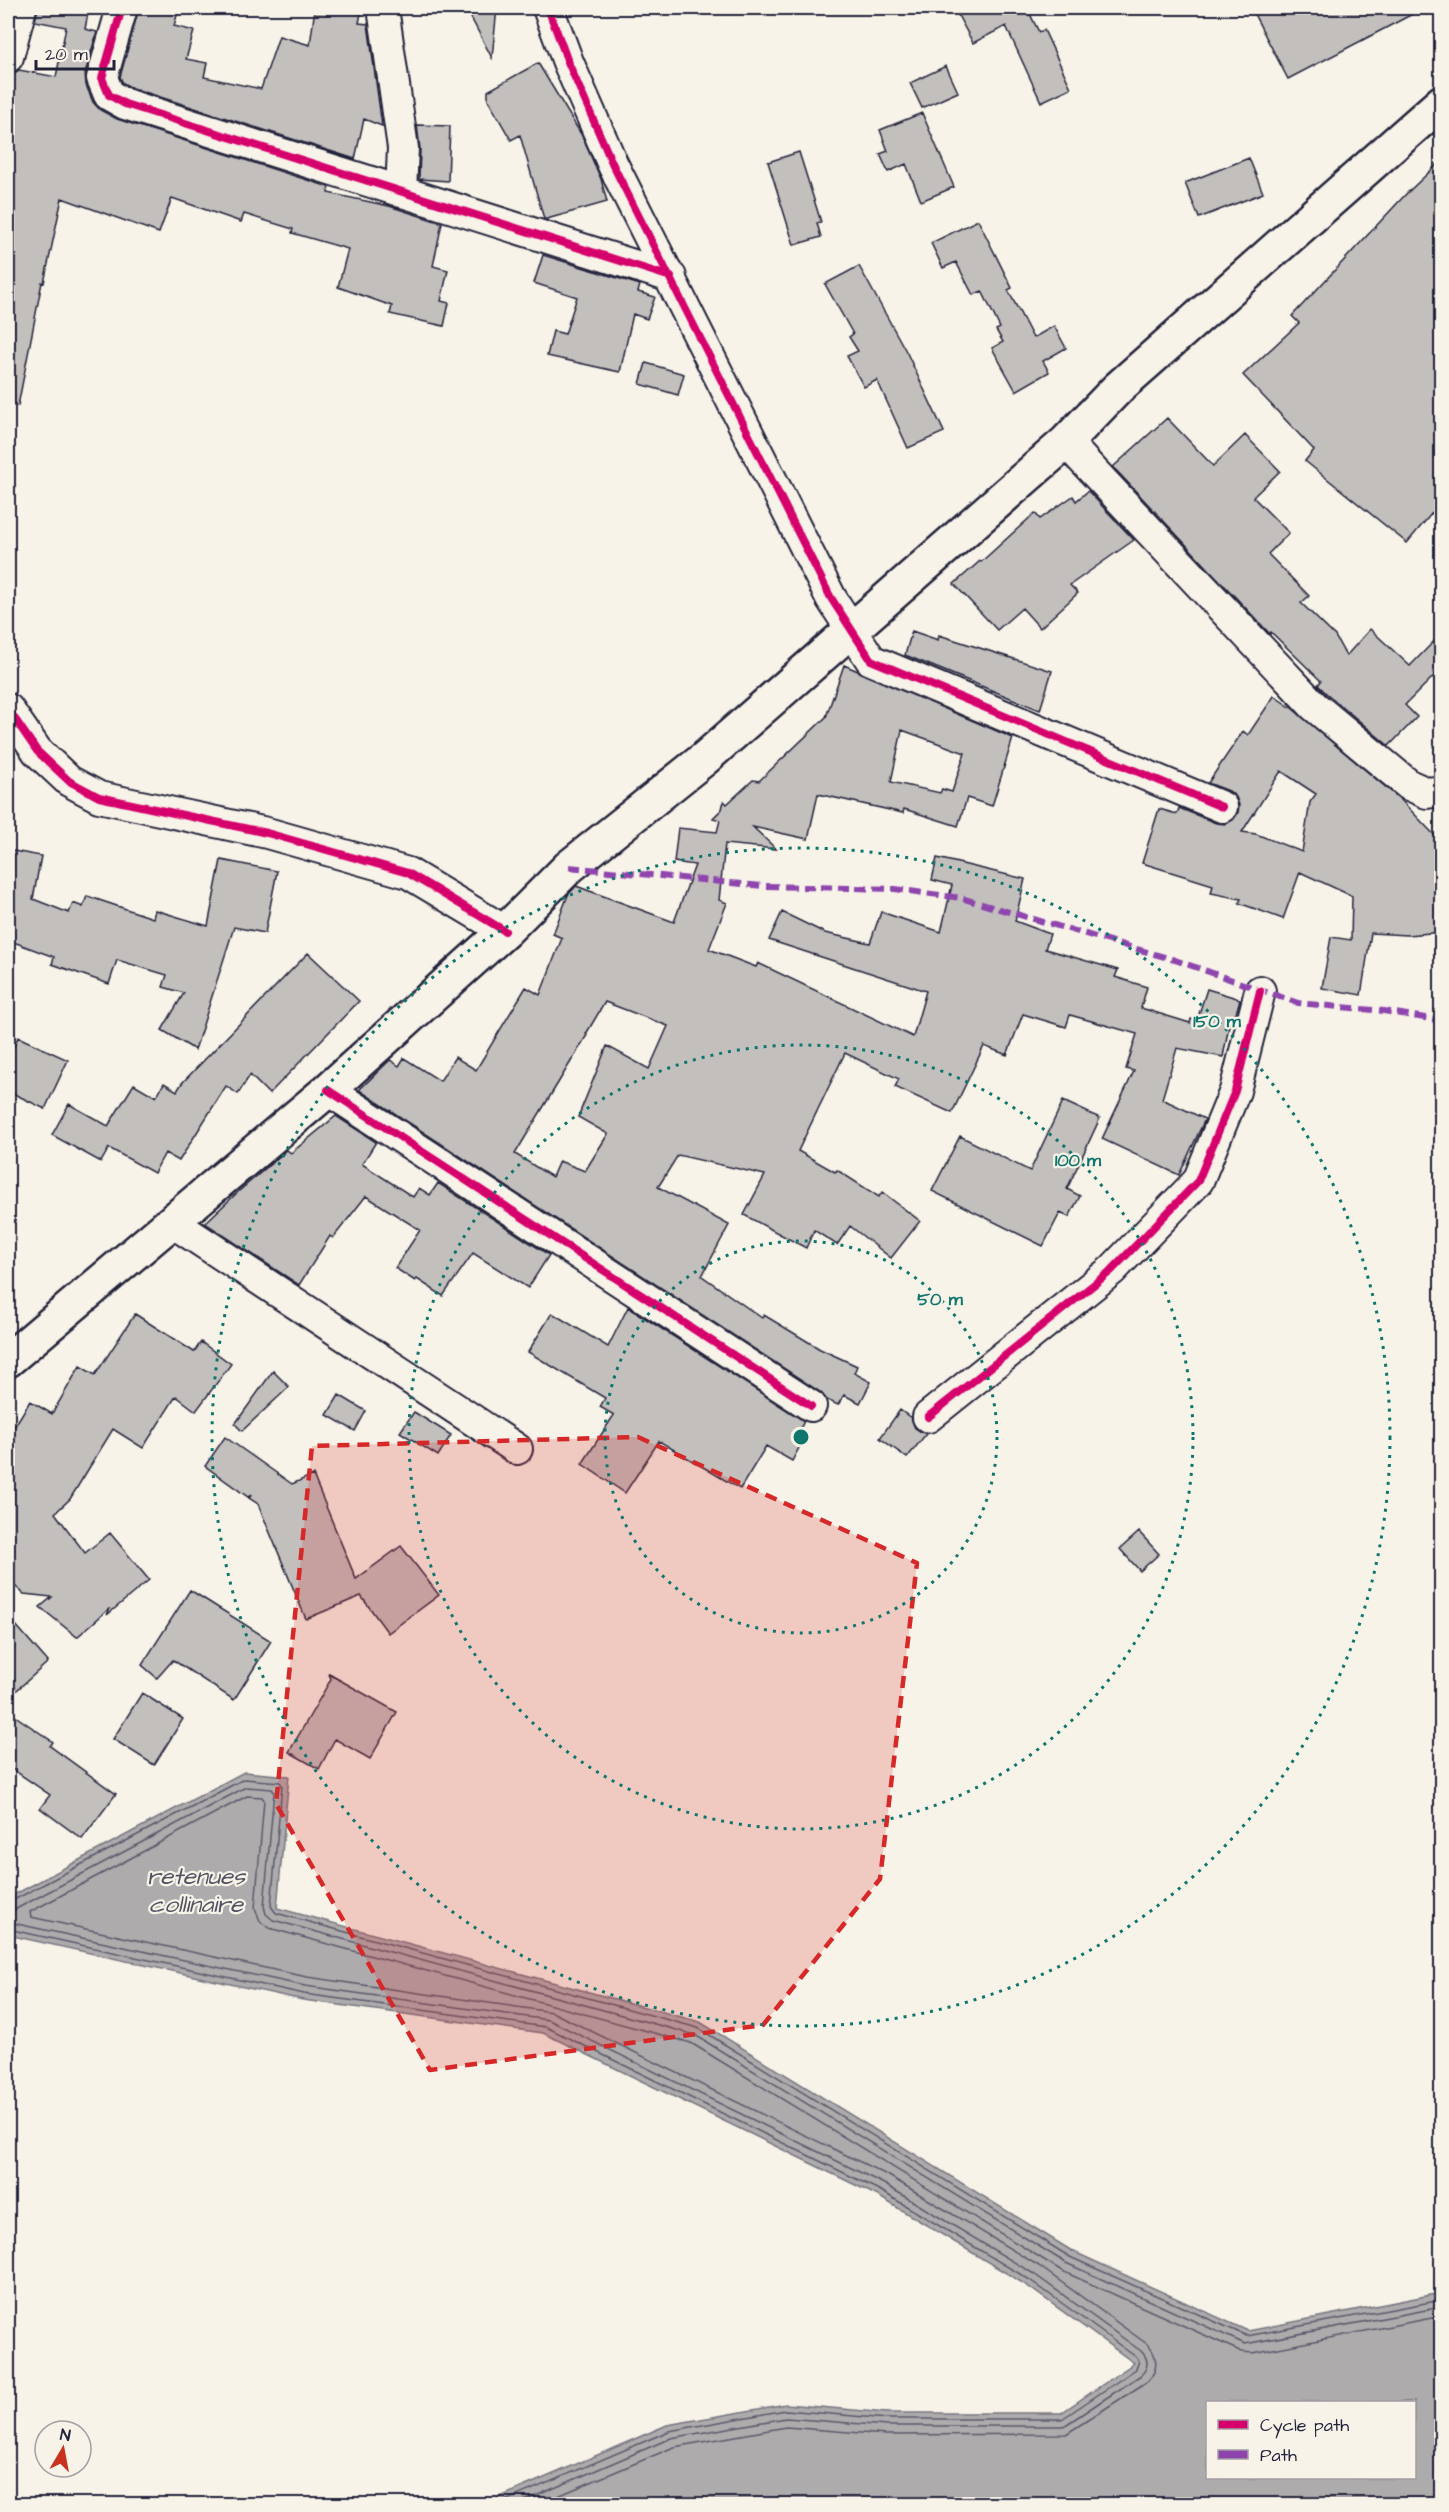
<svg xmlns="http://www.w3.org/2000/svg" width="1449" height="2512" font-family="'Architects Daughter',sans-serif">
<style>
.water{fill:#aeabad;stroke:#76747f;stroke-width:1.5;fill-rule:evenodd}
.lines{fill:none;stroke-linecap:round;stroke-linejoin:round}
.shore{stroke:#5a5969;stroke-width:1.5}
.building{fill:#c2bfbd;stroke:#22223b;stroke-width:1.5;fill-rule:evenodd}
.minor-casing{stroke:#22223b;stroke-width:34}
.major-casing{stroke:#22223b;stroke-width:38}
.minor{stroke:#f7f3e8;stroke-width:30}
.major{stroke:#f7f3e8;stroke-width:33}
.quiet{stroke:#8e44ad;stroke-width:6;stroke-dasharray:12 6;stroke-linecap:butt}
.cycleway-casing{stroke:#f7f3e8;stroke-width:11}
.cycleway{stroke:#d6006c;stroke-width:8}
.marked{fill:#d62828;fill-opacity:0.2;stroke:#d62828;stroke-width:4.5;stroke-dasharray:12 8;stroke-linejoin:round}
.ring{fill:none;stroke:#0f766e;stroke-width:3;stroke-dasharray:3 6}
.labels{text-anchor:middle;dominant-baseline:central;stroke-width:4.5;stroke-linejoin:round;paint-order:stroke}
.water-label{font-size:24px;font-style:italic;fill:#535263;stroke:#f7f3e8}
.centre{fill:#0f766e;stroke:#f7f3e8;stroke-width:3}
.ring-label{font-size:18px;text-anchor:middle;font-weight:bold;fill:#0f766e;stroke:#f7f3e8;stroke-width:4.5;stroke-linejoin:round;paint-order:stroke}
</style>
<rect width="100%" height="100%" fill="#f7f3e8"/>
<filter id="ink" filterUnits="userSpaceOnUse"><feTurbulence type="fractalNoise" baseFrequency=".0167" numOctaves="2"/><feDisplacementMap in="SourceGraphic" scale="12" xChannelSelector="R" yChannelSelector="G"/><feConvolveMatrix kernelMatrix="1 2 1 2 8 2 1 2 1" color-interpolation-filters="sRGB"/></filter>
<g filter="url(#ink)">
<path class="water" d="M 244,1772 L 289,1776 L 277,1908 L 700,2022 L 1072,2251 L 1248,2331 L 1441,2293 L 1441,2496 L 1416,2504 L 484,2504 L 667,2425 L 786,2404 L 887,2413 L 1061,2413 L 1134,2363 L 1026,2285 L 878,2196 L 543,2033 L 303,2000 L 8,1935 L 8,1898 ZM 1208,2402 L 1414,2402 L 1414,2478 L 1208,2478 Z"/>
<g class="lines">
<path class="shore" d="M 8,1903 L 244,1779 L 280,1782 L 282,1785 L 271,1906 L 276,1913 L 698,2028 L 1070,2257 L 1247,2336 L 1442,2300
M 8,1911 L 16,1909 L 246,1787 L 272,1789 L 274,1792 L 264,1906 L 266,1914 L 273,1920 L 695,2035 L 1066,2263 L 1245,2344 L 1442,2307
M 8,1922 L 305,1986 L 549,2020 L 884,2184 L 1034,2274 L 1141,2351 C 1149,2359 1149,2367 1141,2375 L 1064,2426 L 887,2426 L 786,2418 L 671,2438 L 517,2504
M 8,1929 L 304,1994 L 546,2027 L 881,2191 L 1030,2280 L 1136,2357 L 1139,2361 L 1136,2369 L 1062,2419 L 887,2419 L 786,2410 L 669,2431 L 498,2504
M 539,2504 L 674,2447 L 786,2427 L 886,2435 L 1066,2434 L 1148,2381 C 1159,2369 1158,2355 1147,2344 L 1039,2266 L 889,2176 L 552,2012 L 307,1977 L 31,1917 L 30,1912 L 247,1796 L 262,1797 L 264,1800 L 255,1908 L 260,1921 L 269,1928 L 691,2043 L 1062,2271 L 1242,2352 L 1253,2353 L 1442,2316"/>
</g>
<path class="building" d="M 38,8 L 89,8 L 85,29 L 97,32 L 85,73 L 86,85 L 93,102 L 100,110 L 117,119 L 329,187 L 328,193 L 389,206 L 442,223 L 433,266 L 448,270 L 441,301 L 449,303 L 444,326 L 390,314 L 392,306 L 338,287 L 348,249 L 292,233 L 293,229 L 244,214 L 241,222 L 172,198 L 159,233 L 62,198 L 44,283 L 42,282 L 18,406 L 8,405 L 8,139 L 12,117 L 8,116 L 8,104 L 14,73 L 19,70 L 56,77 L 66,27 L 35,21 Z
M 139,8 L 179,8 L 174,26 L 194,31 L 186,59 L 207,63 L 204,77 L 261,89 L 279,36 L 310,45 L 315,8 L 362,8 L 359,23 L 368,24 L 382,126 L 364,119 L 355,159 L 132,88 L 123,83 L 120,77 Z
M 466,8 L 497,8 L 492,58 Z
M 954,8 L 1043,8 L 1030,14 L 1039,32 L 1044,30 L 1071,88 L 1041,102 L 1006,26 L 973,43 Z
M 1266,8 L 1424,8 L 1288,79 L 1254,14 Z
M 538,63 L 581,134 L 601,179 L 607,202 L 547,219 L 544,219 L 520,135 L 511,140 L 488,100 L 488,91 Z
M 946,66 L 958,92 L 922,108 L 910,83 Z
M 922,113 L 954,187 L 921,201 L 906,164 L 888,172 L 880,154 L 888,151 L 880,130 Z
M 417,125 L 450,126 L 448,181 L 419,179 L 420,149 Z
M 799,152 L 821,222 L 817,223 L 821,237 L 794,245 L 768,162 Z
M 1249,158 L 1263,193 L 1199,218 L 1185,183 Z
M 1442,160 L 1442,501 L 1407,543 L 1305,461 L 1314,450 L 1243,375 L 1299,323 L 1292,316 L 1406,194 Z
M 978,220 L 1012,288 L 1008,290 L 1033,338 L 1054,326 L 1066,348 L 1043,361 L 1049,372 L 1016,391 L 992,348 L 1003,342 L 996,330 L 1000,328 L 982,291 L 973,295 L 956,262 L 943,268 L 931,243 Z
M 543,255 L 640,285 L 638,292 L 655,297 L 647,319 L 633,314 L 620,372 L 547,356 L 553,331 L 565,334 L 577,297 L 534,283 Z
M 859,266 L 907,353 L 944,432 L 908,448 L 877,380 L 864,387 L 847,356 L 858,351 L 849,337 L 853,334 L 825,284 Z
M 646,363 L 684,374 L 678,395 L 640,384 Z
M 1167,418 L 1213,466 L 1245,435 L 1280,471 L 1253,497 L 1289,533 L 1268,554 L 1309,596 L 1301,603 L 1335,636 L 1346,656 L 1370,629 L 1410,666 L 1442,633 L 1442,668 L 1405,705 L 1417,717 L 1389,746 L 1326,693 L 1318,685 L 1321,681 L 1271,632 L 1270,634 L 1113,467 Z
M 1088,491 L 1134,540 L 1070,585 L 1078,593 L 1040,628 L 1022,608 L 997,630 L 954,584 L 980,561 L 981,562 L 1035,513 L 1040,519 L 1073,496 L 1076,501 Z
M 912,631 L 938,640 L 939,635 L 1052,671 L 1040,710 L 905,655 Z
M 844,665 L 1013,738 L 992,806 L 967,798 L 958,826 L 904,809 L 903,813 L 818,794 L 808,839 L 753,827 L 776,849 L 725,844 L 719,900 L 727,903 L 709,949 L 756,967 L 758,963 L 913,1037 L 926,991 L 769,940 L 782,912 L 825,933 L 870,943 L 881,912 L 941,932 L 952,885 L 932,880 L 937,858 L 1025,879 L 1015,921 L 1050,934 L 1045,949 L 1118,970 L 1115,977 L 1147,987 L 1141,1008 L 1190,1023 L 1191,1019 L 1197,1020 L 1207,989 L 1240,999 L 1234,1021 L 1230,1020 L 1223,1057 L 1177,1048 L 1162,1099 L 1205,1119 L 1179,1175 L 1102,1139 L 1134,1071 L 1126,1069 L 1137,1034 L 1070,1015 L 1066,1027 L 1023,1014 L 1007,1055 L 984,1046 L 952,1113 L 895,1087 L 899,1079 L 845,1053 L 798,1151 L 835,1172 L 837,1170 L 879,1197 L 882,1192 L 920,1221 L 891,1258 L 850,1226 L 837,1245 L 814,1230 L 806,1248 L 744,1215 L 765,1175 L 678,1155 L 658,1187 L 729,1225 L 702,1276 L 762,1318 L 764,1315 L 820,1349 L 857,1366 L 854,1373 L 871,1382 L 860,1403 L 844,1395 L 838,1405 L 827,1400 L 820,1392 L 359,1090 L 390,1060 L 399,1066 L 404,1058 L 440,1081 L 455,1057 L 476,1070 L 526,987 L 540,995 L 562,938 L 553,934 L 568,895 L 576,886 L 674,922 L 695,865 L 674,862 L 678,828 L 717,832 L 720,820 L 713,818 L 722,809 L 724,801 L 727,804 L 753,780 L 759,781 L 826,717 ZM 902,730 L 965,753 L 952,792 L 942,789 L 940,793 L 891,782 ZM 605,1002 L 668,1026 L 649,1069 L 607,1046 L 578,1117 L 608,1134 L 585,1171 L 559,1161 L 552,1177 L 515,1154 L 587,1035 L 586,1034 Z
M 1274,696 L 1293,709 L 1401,800 L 1442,843 L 1442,932 L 1407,935 L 1371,933 L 1361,995 L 1322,988 L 1331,937 L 1351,940 L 1352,896 L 1300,872 L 1283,919 L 1239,903 L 1241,899 L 1211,893 L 1213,885 L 1142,863 L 1159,809 L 1177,814 L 1179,808 L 1216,823 L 1225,824 L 1233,820 L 1238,813 L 1239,805 L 1236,797 L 1229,791 L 1208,783 L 1243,731 L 1248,735 ZM 1281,771 L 1316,794 L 1310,802 L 1302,852 L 1256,834 L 1242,832 Z
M 8,850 L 41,856 L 33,899 L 69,913 L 73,903 L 83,907 L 87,896 L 153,918 L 155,910 L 208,926 L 221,860 L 277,871 L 265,933 L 234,927 L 195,1050 L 162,1030 L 184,993 L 163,987 L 167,975 L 117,960 L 109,984 L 52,964 L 54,957 L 8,940 Z
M 308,953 L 359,1001 L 269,1094 L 250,1075 L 238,1094 L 226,1086 L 179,1161 L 165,1153 L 154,1173 L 109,1148 L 101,1162 L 52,1135 L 69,1104 L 108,1126 L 134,1084 L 156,1097 L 164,1083 L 177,1091 L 182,1083 Z
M 18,1037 L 68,1060 L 45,1109 L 8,1091 L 8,1060 Z
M 1063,1101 L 1100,1118 L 1067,1189 L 1080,1196 L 1069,1217 L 1060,1213 L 1043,1246 L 932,1191 L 960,1136 L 1030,1171 Z
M 336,1116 L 376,1142 L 362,1164 L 413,1197 L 419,1188 L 430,1195 L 438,1183 L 549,1255 L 528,1288 L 473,1253 L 443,1296 L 417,1279 L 415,1281 L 395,1268 L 420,1230 L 366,1196 L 333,1238 L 330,1236 L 299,1285 L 205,1223 L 239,1191 L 287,1150 L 291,1153 Z
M 628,1307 L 804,1421 L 799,1431 L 806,1435 L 792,1461 L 766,1446 L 740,1489 L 659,1441 L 625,1493 L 582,1464 L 614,1415 L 600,1407 L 605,1398 L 528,1352 L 552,1313 L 608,1347 Z
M 135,1314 L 194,1352 L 201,1342 L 231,1364 L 196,1411 L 176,1396 L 143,1448 L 113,1429 L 70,1499 L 55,1513 L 85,1553 L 110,1533 L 149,1580 L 107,1615 L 110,1608 L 77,1637 L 40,1607 L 52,1597 L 24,1594 L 8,1580 L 8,1437 L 30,1401 L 52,1414 L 80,1366 L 95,1375 Z
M 273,1371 L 289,1387 L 242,1431 L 235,1424 Z
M 339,1395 L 366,1411 L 355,1431 L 327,1415 Z
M 900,1410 L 911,1418 L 915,1428 L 926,1434 L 907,1458 L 880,1438 Z
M 414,1412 L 451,1435 L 438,1456 L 400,1432 Z
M 225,1437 L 292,1484 L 313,1475 L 356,1579 L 401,1546 L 439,1595 L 388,1633 L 361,1596 L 306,1619 L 258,1504 L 249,1498 L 252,1494 L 248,1497 L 205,1466 Z
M 1139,1532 L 1159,1554 L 1140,1571 L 1120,1549 Z
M 190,1590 L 271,1641 L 234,1700 L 173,1660 L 157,1678 L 142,1665 Z
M 8,1616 L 48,1662 L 8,1698 Z
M 329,1674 L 397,1712 L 370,1759 L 335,1739 L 319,1769 L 289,1752 L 331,1679 Z
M 142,1693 L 183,1719 L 154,1765 L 113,1739 Z
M 8,1711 L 53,1742 L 50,1746 L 116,1794 L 82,1839 L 40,1808 L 50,1795 L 8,1766 Z"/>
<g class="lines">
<g class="minor-casing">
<path id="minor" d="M 122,8 L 102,78 L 109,95 L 125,104 L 671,277
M 383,8 L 403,148 L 401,192
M 548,8 L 568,62 L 613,165 L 831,598 L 871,660 L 1222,807
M 8,57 L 21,8
M 1066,442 L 1314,706 L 1409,785 L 1427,793 L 1442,791
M 8,709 L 37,751 L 69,781 L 99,797 L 267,833 L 408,873 L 505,931
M 328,1090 L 811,1406
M 172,1222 L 517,1449
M 928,1417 L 1112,1270 L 1198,1181 L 1235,1091 L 1260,991"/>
</g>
<g class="major-casing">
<path id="major" d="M 8,1360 L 328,1090 L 505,931 L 569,867 L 704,759 L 1066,442 L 1118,388 L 1442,102"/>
</g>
<use href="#minor" class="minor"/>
<use href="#major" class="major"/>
<path class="quiet" d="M 569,867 L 762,886 L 895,889 L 961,898 L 1175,960 L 1298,1003 L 1384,1011 L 1442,1021"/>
<g class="cycleway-casing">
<path id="cycleway" d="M 122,8 L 102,78 L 109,95 L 125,104 L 671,277
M 548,8 L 568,62 L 613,165 L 831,598 L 871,660 L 1222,807
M 8,709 L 37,751 L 69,781 L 99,797 L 267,833 L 408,873 L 505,931
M 328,1090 L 811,1406
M 928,1417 L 1112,1270 L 1198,1181 L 1235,1091 L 1260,991"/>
</g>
<use href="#cycleway" class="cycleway"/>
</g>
</g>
<path class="marked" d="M 638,1437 L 917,1563 L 880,1879 L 763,2025 L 430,2070 L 276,1804 L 312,1446 Z"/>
<g class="ring">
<circle cx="801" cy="1437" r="196"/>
<circle cx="801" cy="1437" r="392"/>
<circle cx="801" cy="1437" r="589"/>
</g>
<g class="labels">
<g class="water-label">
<text x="196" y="1877">retenues<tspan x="196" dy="28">collinaire</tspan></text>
</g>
</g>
<circle cx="801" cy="1437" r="9" class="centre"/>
<g class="ring-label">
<text x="1217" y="1027">150 m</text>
<text x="1078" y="1166">100 m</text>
<text x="940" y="1305">50 m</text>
</g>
<rect width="1449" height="2512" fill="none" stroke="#f7f3e8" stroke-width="30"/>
<rect x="15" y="15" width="1419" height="2482" fill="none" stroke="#22223b" stroke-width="2" filter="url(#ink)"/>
<rect x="1206" y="2401" width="210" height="78" fill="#f7f3e8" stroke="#a29fa3" stroke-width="1.5"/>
<rect x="1218" y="2420" width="30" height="9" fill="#d6006c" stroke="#a29fa3" stroke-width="1.5"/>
<text x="1260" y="2431" font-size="18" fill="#22223b">Cycle path</text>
<rect x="1218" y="2450" width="30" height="9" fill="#8e44ad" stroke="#a29fa3" stroke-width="1.5"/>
<text x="1260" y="2461" font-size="18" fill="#22223b">Path</text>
<g transform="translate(63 2449) rotate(10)"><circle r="28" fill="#f7f3e8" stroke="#a29fa3" stroke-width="1.5"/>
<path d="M0-4.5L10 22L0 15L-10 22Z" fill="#c8321e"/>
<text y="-9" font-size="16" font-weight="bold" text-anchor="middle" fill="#22223b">N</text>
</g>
<path d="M36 60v9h78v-9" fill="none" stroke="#22223b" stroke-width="3"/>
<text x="45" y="60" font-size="18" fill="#22223b" stroke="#f7f3e8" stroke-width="4.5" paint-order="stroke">20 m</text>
</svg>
